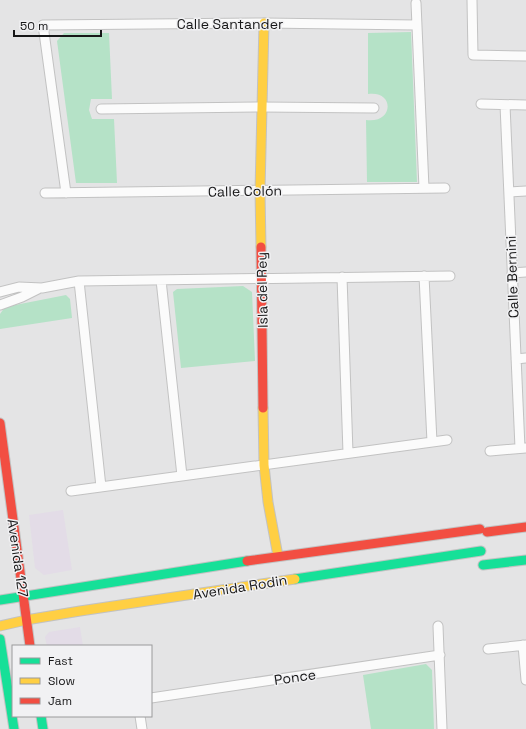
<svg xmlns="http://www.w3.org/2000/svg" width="526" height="729" font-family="'Space Grotesk',sans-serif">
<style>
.commercial{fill:#e3dce7}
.green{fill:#b5e2c7}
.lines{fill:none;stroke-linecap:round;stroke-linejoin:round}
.street-casing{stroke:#c2c2c2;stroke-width:11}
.fast-casing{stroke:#c2c2c2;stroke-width:11}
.slow-casing{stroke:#c2c2c2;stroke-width:11}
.jam-casing{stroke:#c2c2c2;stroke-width:11}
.street{stroke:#fbfbfb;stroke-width:9}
.fast{stroke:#16e098;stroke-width:9}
.slow{stroke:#ffcf43;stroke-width:9}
.jam{stroke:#f24e42;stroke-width:9}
.labels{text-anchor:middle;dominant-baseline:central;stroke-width:3;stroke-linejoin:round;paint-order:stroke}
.street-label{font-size:14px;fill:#171718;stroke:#f1f1f3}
</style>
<rect width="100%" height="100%" fill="#e4e4e5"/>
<path class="commercial" d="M 63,510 L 72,570 L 44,575 L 35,568 L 29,515 Z
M 80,627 L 83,646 L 47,646 L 45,637 L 49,632 Z"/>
<path class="green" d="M 411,32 L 417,182 L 367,182 L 366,120 C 394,124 395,90 368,94 L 368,33 Z
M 64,33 L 109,33 L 112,99 L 91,99 L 89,110 L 92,119 L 114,119 L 117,183 L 76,183 L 57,41 Z
M 243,286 L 252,292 L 255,361 L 181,368 L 173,292 L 177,289 Z
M 66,295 L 70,299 L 72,318 L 0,329 L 0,314 L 5,307 Z
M 426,664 L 432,670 L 434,729 L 371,729 L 363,675 Z"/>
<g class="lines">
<g class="street-casing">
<path id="street" d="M 472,0 L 473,55 L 526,56
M 416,3 L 424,188
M 481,104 L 526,105
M 505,105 L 520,448
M 101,109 L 261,107 L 374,108
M 509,192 L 526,191
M 45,193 L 445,188
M 66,193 L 43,25 L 264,23 L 416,25
M 512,273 L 526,272
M 424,276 L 432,442
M 342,277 L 348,453
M 161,280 L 182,476
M 79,281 L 101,487
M 0,292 L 19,287 L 42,288 L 79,281 L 450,276
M 0,305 L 22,297 L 38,289
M 516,359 L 526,358
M 490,451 L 526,448
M 71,491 L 447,440
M 438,626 L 442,729
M 523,645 L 526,680
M 488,649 L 526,645
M 151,698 L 440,655
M 140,716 L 142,729"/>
</g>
<g class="fast-casing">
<path id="fast" d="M 483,565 L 526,560
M 295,579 L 481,551
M 0,600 L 247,561
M 0,639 L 14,729
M 41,716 L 43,729"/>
</g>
<g class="slow-casing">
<path id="slow" d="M 261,247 L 260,191 L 264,23
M 263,408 L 264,465 L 268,502 L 278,556
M 0,626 L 26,620 L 80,611 L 295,579"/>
</g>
<g class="jam-casing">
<path id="jam" d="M 261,247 L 263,408
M 0,423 L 30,646
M 487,532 L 526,527
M 247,561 L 480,529"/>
</g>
<use href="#street" class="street"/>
<use href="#fast" class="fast"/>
<use href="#slow" class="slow"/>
<use href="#jam" class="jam"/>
</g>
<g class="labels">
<g class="street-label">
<text x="230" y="24">Calle Santander</text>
<text transform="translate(245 191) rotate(-1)">Calle Colón</text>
<text transform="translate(512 277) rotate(-92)">Calle Bernini</text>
<text transform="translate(262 290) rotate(-91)">Isla del Rey</text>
<text transform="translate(18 558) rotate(82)">Avenida 127</text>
<text transform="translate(240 587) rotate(-9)">Avenida Rodin</text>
<text transform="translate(295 677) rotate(-8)">Ponce</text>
</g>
</g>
<rect x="12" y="645" width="140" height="72" fill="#f1f1f3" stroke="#9a9a9b"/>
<rect x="20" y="658" width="20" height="6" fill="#16e098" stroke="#9a9a9b"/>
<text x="48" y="665" font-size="12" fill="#171718">Fast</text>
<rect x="20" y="678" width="20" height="6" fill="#ffcf43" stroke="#9a9a9b"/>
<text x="48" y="685" font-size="12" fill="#171718">Slow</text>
<rect x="20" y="698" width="20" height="6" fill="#f24e42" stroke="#9a9a9b"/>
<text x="48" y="705" font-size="12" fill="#171718">Jam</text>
<path d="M14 30v6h87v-6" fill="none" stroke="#171718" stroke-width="2"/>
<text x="20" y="30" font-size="12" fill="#171718" stroke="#f1f1f3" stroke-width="3" paint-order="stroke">50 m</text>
</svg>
